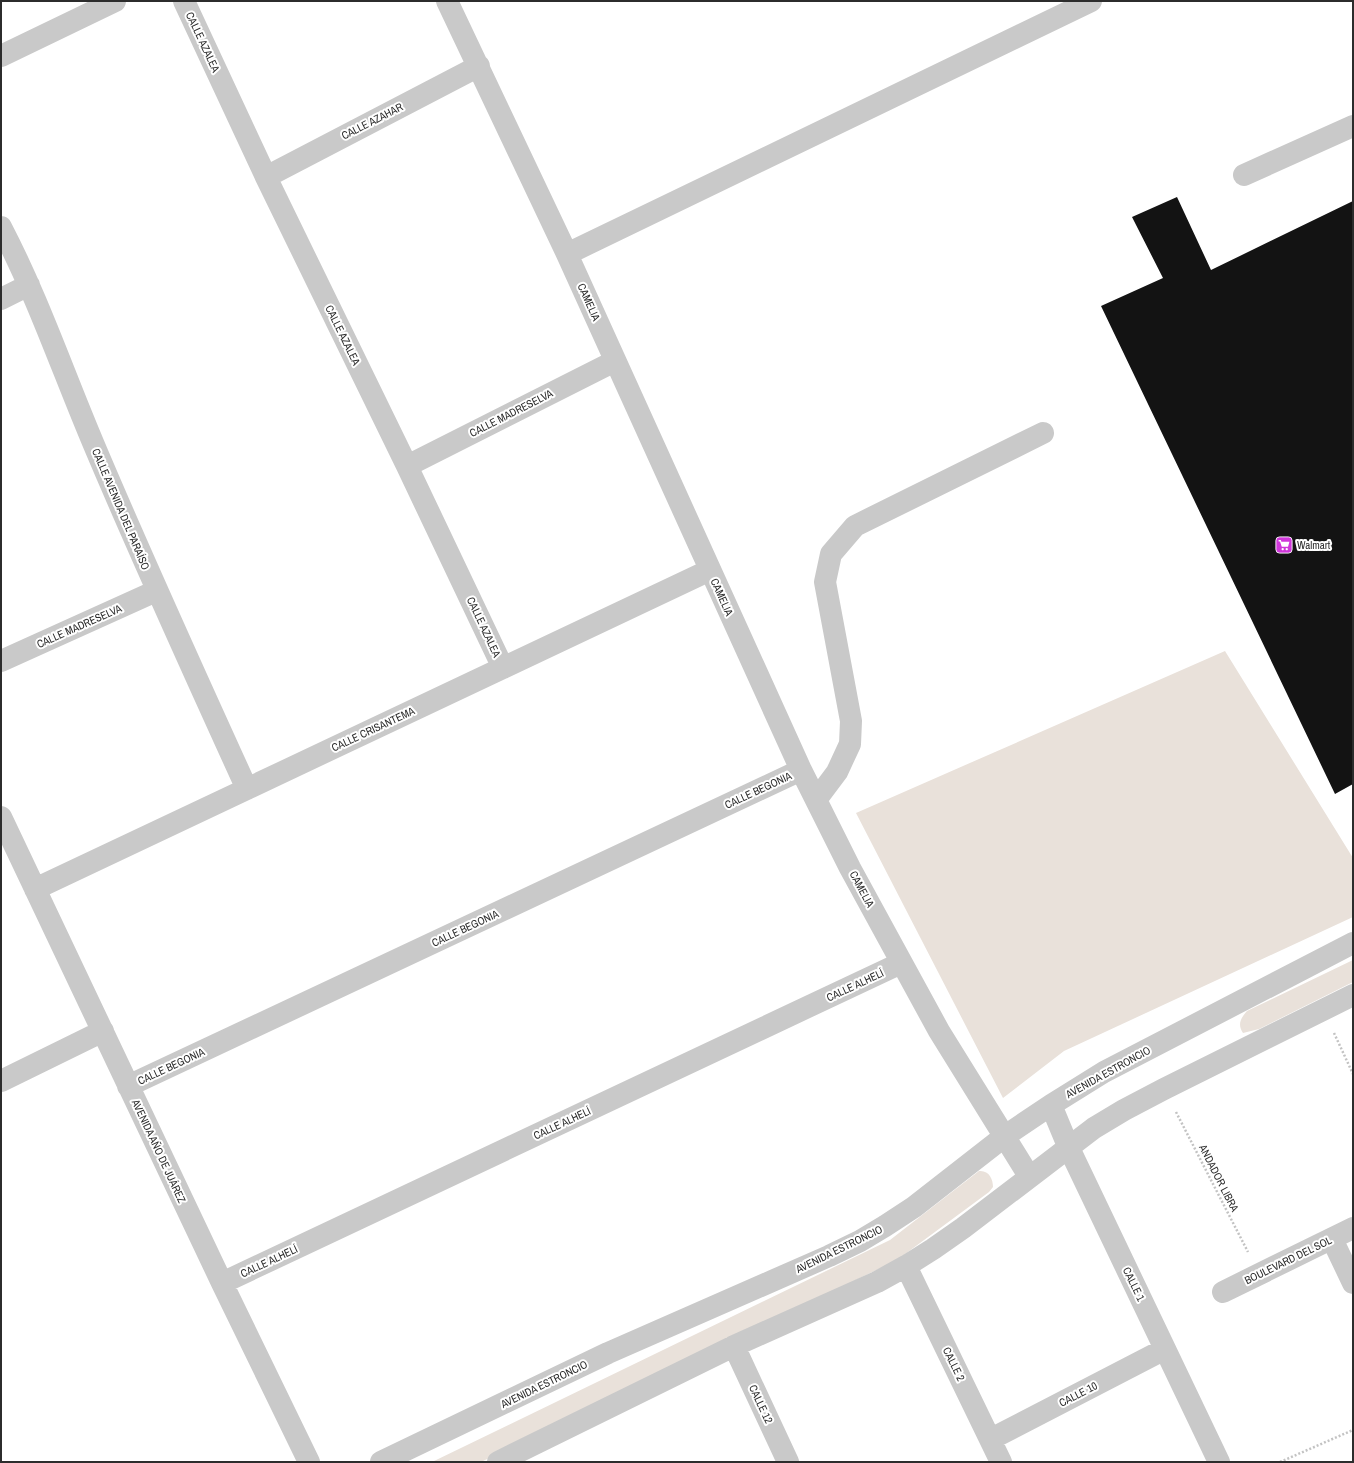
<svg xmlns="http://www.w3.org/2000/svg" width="1354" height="1463" font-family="'Archivo Narrow',sans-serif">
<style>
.green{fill:#e9e1da}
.building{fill:#131313}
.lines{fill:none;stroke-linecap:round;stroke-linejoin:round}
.path{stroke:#c3c3c3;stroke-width:2.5;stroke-dasharray:2 2;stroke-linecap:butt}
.minor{stroke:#c9c9c9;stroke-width:22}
.labels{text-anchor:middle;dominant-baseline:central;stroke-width:4;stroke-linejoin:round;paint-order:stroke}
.street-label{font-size:11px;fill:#2c2c2c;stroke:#fff}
.poi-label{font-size:11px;fill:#2c2c2c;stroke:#fff;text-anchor:start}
</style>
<rect width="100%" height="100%" fill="#fff"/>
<path class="green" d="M 1225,651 L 1353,858 L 1353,917 L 1064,1051 L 1003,1098 L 856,813 Z
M 1353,960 L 1353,982 L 1259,1029 L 1243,1033 C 1237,1024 1241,1018 1247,1011 Z
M 979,1171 C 989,1170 993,1179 993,1187 L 989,1192 L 897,1260 L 481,1462 L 432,1462 L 890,1240 Z"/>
<path class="building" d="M 1177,197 L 1211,270 L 1353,201 L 1353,784 L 1335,794 L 1101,306 L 1163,278 L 1132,217 Z"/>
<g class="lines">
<path class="path" d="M 1334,1033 L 1353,1074
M 1176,1112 L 1248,1252
M 1280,1462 L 1353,1430"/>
<path class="minor" d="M 184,1 L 266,177 L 407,466 L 503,668
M 447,1 L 567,254 L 801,770 L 850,868 L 939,1031 L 1029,1176
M 1,56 L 115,1
M 1244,175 L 1353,126
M 266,177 L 479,66
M 1,227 C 38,298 63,372 94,445 C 143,561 195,675 247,789
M 567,254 L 1091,1
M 1,299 L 29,285
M 407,466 L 615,361
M 1,661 L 156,591
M 816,800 L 837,772 L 850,744 L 851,721 L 825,582 L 831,554 L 855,526 L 1043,433
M 1,817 L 222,1283 L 309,1462
M 35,889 L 710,570
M 1,1081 L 103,1031
M 128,1086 L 801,770
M 1051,1105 L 1068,1146 L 1219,1462
M 1332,1239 L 1353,1283
M 906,1266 L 1001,1462
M 222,1283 L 901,963
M 1223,1292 L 1353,1228
M 734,1346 L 788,1462
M 991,1439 L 1165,1349
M 381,1462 L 608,1353 L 829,1256 L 860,1241 L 885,1226 L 914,1207 L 1005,1136 L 1051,1105 L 1104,1072 L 1353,943
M 498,1462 L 734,1346 L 877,1282 L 906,1266 L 933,1249 L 963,1228 L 1094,1128 L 1124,1110 L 1164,1089 L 1353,995"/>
</g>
<defs>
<g id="supermarket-square" transform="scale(0.9)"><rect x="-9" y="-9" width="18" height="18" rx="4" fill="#d037da" stroke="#fff"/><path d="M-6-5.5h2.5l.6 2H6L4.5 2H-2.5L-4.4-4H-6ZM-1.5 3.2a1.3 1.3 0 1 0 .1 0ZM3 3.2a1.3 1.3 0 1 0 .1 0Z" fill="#fff"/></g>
</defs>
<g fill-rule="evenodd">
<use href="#supermarket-square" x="1284" y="545"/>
</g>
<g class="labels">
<g class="street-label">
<text transform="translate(203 42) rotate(65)">CALLE AZALEA</text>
<text transform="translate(372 121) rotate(-27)">CALLE AZAHAR</text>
<text transform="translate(589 302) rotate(66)">CAMELIA</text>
<text transform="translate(343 335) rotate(64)">CALLE AZALEA</text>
<text transform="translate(511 413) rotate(-27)">CALLE MADRESELVA</text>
<text transform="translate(121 509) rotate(67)">CALLE AVENIDA DEL PARAÍSO</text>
<text transform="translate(722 597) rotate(66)">CAMELIA</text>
<text transform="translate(79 626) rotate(-24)">CALLE MADRESELVA</text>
<text transform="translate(484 627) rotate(65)">CALLE AZALEA</text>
<text transform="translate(373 729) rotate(-25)">CALLE CRISANTEMA</text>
<text transform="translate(758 790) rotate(-25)">CALLE BEGONIA</text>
<text transform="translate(862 889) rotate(62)">CAMELIA</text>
<text transform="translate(465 928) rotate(-25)">CALLE BEGONIA</text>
<text transform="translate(855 985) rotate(-25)">CALLE ALHELÍ</text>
<text transform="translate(171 1066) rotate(-25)">CALLE BEGONIA</text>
<text transform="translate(1108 1072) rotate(-29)">AVENIDA ESTRONCIO</text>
<text transform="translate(562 1123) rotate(-25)">CALLE ALHELÍ</text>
<text transform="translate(159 1151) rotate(65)">AVENIDA AÑO DE JUÁREZ</text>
<text transform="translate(1219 1178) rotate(63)">ANDADOR LIBRA</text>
<text transform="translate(839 1249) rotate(-26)">AVENIDA ESTRONCIO</text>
<text transform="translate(1288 1260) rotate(-26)">BOULEVARD DEL SOL</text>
<text transform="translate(269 1261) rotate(-25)">CALLE ALHELÍ</text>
<text transform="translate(1134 1284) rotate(64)">CALLE 1</text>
<text transform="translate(954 1364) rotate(64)">CALLE 2</text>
<text transform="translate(544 1384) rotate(-26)">AVENIDA ESTRONCIO</text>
<text transform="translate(1078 1394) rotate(-27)">CALLE 10</text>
<text transform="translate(761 1404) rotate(65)">CALLE 12</text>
</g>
<g class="poi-label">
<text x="1297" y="545">Walmart</text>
</g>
</g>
<rect width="1354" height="1463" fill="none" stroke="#2c2c2c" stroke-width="4"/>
</svg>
